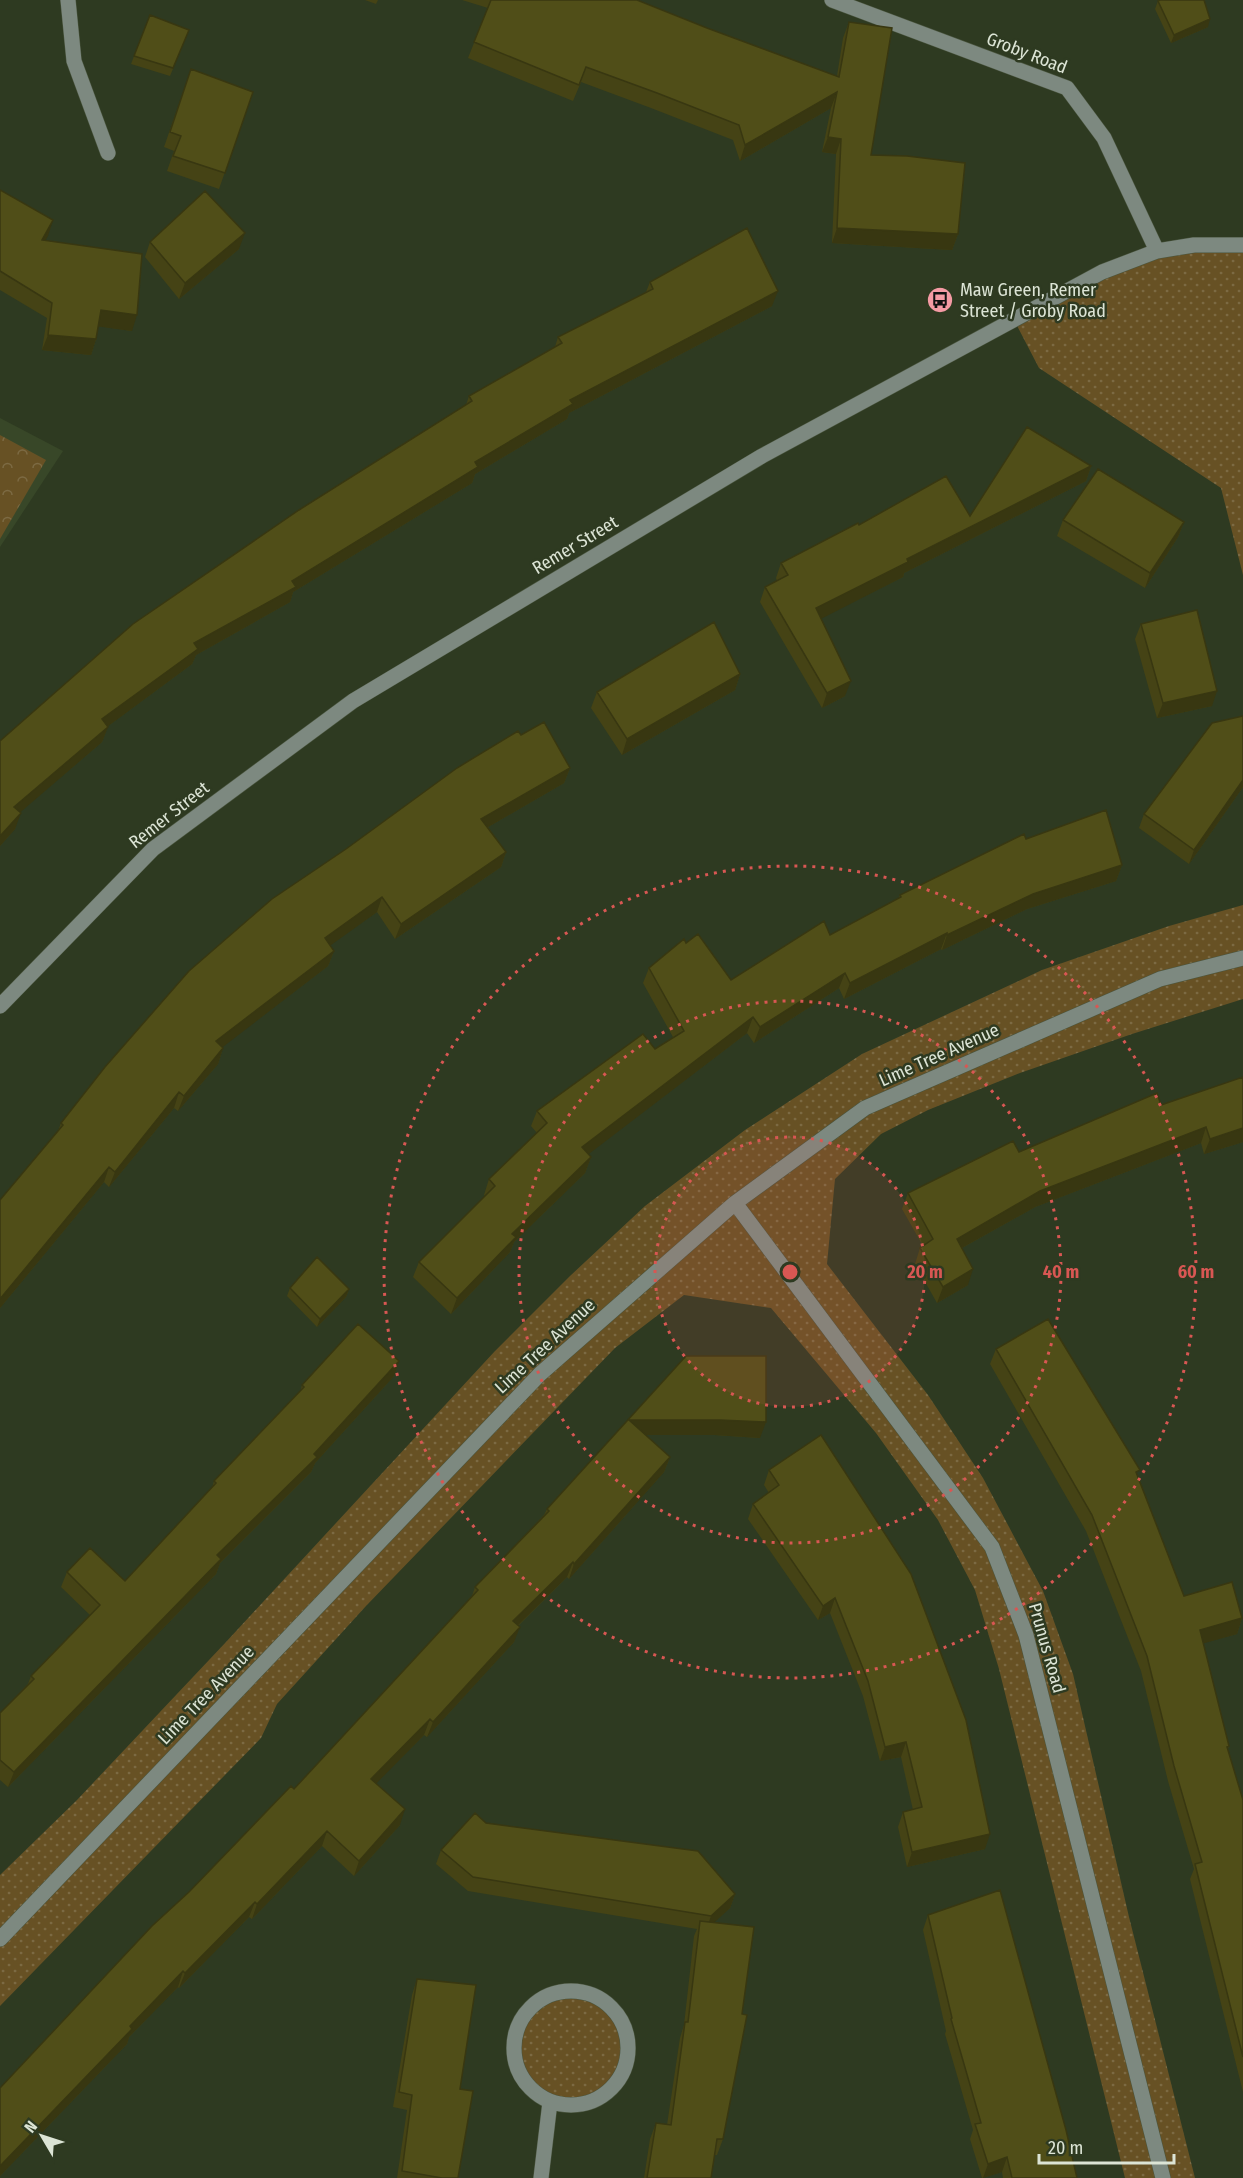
<svg xmlns="http://www.w3.org/2000/svg" width="1243" height="2178" font-family="'Fira Sans Condensed',sans-serif">
<style>
.built{fill:#384728}
.grass{fill:url(#grass-dots)}
.forest{fill:url(#forest-crowns)}
.lines{fill:none;stroke-linecap:round;stroke-linejoin:round}
.minor-casing{stroke:#4a553e;stroke-width:16}
.minor{stroke:#7d8980;stroke-width:15}
.wall{fill:#454315}
.shaded-wall{fill:#383711}
.building{fill:#504e18;stroke:#383711;stroke-width:1.5}
.ring{fill:none;stroke:#d85753;stroke-width:3;stroke-dasharray:3 6}
.labels{text-anchor:middle;dominant-baseline:central;stroke-width:5;stroke-linejoin:round;paint-order:stroke}
.street-label{font-size:18px;fill:#dce4d5;stroke:#2e3a21}
.poi-label{font-size:18px;fill:#dce4d5;stroke:#2e3a21;text-anchor:start}
.centre{fill:#d85753;stroke:#2e3a21;stroke-width:3}
.ring-label{font-size:18px;text-anchor:middle;font-weight:bold;fill:#d85753;stroke:#2e3a21;stroke-width:5;stroke-linejoin:round;paint-order:stroke}
</style>
<defs>
<pattern id="grass-dots" width="8" height="8" patternUnits="userSpaceOnUse" patternTransform="scale(1.5)"><rect width="8" height="8" fill="#675124"/><path d="M2 2h.1M6 6h.1" fill="none" stroke="#7c6a43" stroke-width="1.8" stroke-linecap="round"/></pattern>
<pattern id="forest-crowns" width="20" height="18" patternUnits="userSpaceOnUse" patternTransform="scale(1.5)"><rect width="20" height="18" fill="#675124"/><path d="M2 6a3 3 0 1 1 6 0M12 15a3 3 0 1 1 6 0" fill="none" stroke="#7c6a43"/></pattern>
</defs>
<rect width="100%" height="100%" fill="#2e3a21"/>
<path class="built" d="M 0,418 L 63,451 L 0,547 Z"/>
<path class="grass" d="M 1243,245 L 1243,575 L 1221,488 L 1039,368 L 1014,320 L 1157,251 Z
M 1243,905 L 1243,999 L 1132,1034 L 1020,1073 L 928,1110 L 881,1134 L 835,1179 L 827,1264 L 928,1395 L 983,1478 L 1043,1591 L 1073,1674 L 1129,1917 L 1195,2178 L 1125,2178 L 999,1669 L 975,1590 L 938,1520 L 876,1433 L 771,1308 L 684,1295 L 615,1348 L 366,1606 L 277,1704 L 261,1738 L 0,2006 L 0,1875 L 77,1800 L 226,1642 L 495,1351 L 570,1276 L 645,1206 L 745,1130 L 862,1054 L 1042,970 L 1169,926 Z
M 565,1990 L 603,2000 L 627,2038 L 621,2075 L 592,2101 L 550,2102 L 521,2076 L 515,2033 L 536,2002 Z"/>
<path class="forest" d="M 0,435 L 46,460 L 0,539 Z"/>
<g class="lines">
<g class="minor-casing">
<path id="minor" d="M 68,0 L 74,61 L 108,153
M 832,0 L 1067,88 L 1104,138 L 1157,251
M 0,1006 L 153,849 L 353,701 L 762,456 L 1102,272 L 1157,251 L 1194,245 L 1243,245
M 735,1203 L 992,1547 L 1026,1635 L 1163,2178
M 0,1939 L 540,1374 L 735,1203 L 865,1108 L 1160,979 L 1243,958
M514 2048a57 57 0 1 1 114 0a57 57 0 1 1-114 0Z
M 541,2178 L 550,2102"/>
</g>
<use href="#minor" class="minor"/>
</g>
<path class="wall" d="M 365,0 L 378,0 L 376,4 Z
M 462,0 L 637,0 L 707,28 L 837,76 L 843,38 L 849,22 L 871,155 L 958,234 L 952,250 L 832,243 L 836,154 L 822,152 L 831,108 L 740,161 L 733,140 L 651,108 L 581,82 L 573,101 L 468,58 L 488,8 Z
M 1158,1 L 1208,27 L 1171,43 L 1155,9 Z
M 150,15 L 189,30 L 170,76 L 131,64 Z
M 191,69 L 253,92 L 219,189 L 167,171 L 174,151 L 164,147 Z
M 0,190 L 53,220 L 45,241 L 132,331 L 98,326 L 96,339 L 91,355 L 42,350 L 47,318 L 0,290 Z
M 150,242 L 239,249 L 179,299 L 145,257 Z
M 650,282 L 772,306 L 569,413 L 567,419 L 475,474 L 472,483 L 293,592 L 290,602 L 196,655 L 192,664 L 108,726 L 102,742 L 20,812 L 15,829 L 0,846 L 0,741 L 466,405 L 469,396 L 555,347 L 558,337 L 646,292 Z
M 1091,466 L 1086,481 L 904,573 L 903,577 L 821,618 L 845,696 L 822,708 L 760,602 L 765,587 L 777,581 L 776,578 L 781,563 L 859,525 L 970,516 Z
M 1063,520 L 1184,522 L 1178,537 L 1145,588 L 1057,536 Z
M 1141,624 L 1212,706 L 1157,718 L 1135,639 Z
M 740,674 L 735,690 L 622,755 L 591,708 L 597,692 Z
M 1243,716 L 1243,787 L 1189,864 L 1139,828 L 1144,814 Z
M 521,735 L 570,768 L 564,783 L 488,827 L 506,852 L 501,867 L 395,939 L 377,912 L 330,945 L 334,951 L 328,966 L 222,1047 L 223,1048 L 218,1064 L 178,1111 L 174,1108 L 109,1187 L 104,1182 L 0,1308 L 0,1200 L 58,1131 L 61,1123 Z
M 1026,839 L 1122,865 L 1116,881 L 1027,909 L 942,950 L 941,949 L 844,999 L 839,988 L 754,1043 L 747,1033 L 588,1154 L 591,1157 L 585,1173 L 514,1242 L 510,1252 L 451,1314 L 413,1277 L 419,1262 L 485,1196 L 484,1195 L 489,1179 L 537,1133 L 531,1126 L 537,1111 L 655,1049 L 673,1037 L 643,983 L 649,968 L 686,943 L 731,980 L 830,935 L 899,898 L 900,895 Z
M 1243,1077 L 1243,1142 L 1204,1154 L 1201,1143 L 1035,1207 L 962,1248 L 968,1285 L 937,1303 L 915,1264 L 920,1248 L 923,1246 L 902,1209 L 908,1193 L 1019,1152 Z
M 290,1288 L 349,1289 L 346,1297 L 317,1327 L 287,1296 Z
M 996,1349 L 1138,1476 L 1184,1596 L 1242,1618 L 1237,1634 L 1203,1643 L 1229,1746 L 1228,1749 L 1243,1800 L 1243,2092 L 1190,1879 L 1194,1869 L 1168,1781 L 1141,1671 L 1086,1531 L 990,1364 Z
M 686,1356 L 760,1438 L 715,1435 L 646,1435 L 670,1457 L 664,1472 L 569,1579 L 567,1577 L 519,1625 L 514,1642 L 427,1737 L 424,1735 L 376,1783 L 400,1825 L 354,1876 L 322,1846 L 252,1919 L 249,1917 L 179,1988 L 178,1987 L 129,2037 L 127,2044 L 0,2176 L 0,2088 L 189,1892 L 294,1789 L 472,1596 L 475,1587 L 544,1515 L 547,1509 Z
M 394,1376 L 315,1463 L 311,1472 L 220,1563 L 216,1574 L 8,1787 L 0,1780 L 0,1713 L 28,1684 L 31,1676 L 90,1615 L 61,1587 L 67,1572 L 125,1581 L 212,1488 L 214,1481 L 300,1392 L 302,1385 Z
M 821,1435 L 985,1849 L 907,1867 L 898,1827 L 903,1812 L 913,1810 L 901,1757 L 880,1761 L 863,1696 L 830,1613 L 818,1620 L 748,1519 L 753,1504 L 769,1493 L 764,1485 L 769,1470 Z
M 486,1823 L 735,1894 L 730,1908 L 714,1922 L 723,2139 L 717,2155 L 715,2155 L 711,2178 L 644,2178 L 650,2139 L 656,2123 L 667,2125 L 680,2038 L 684,2025 L 694,1936 L 697,1929 L 468,1891 L 436,1864 L 441,1850 Z
M 928,1915 L 1077,2178 L 1003,2178 L 1002,2172 L 982,2178 L 970,2139 L 973,2130 L 945,2034 L 946,2031 L 923,1930 Z
M 417,1979 L 460,2089 L 458,2178 L 397,2178 L 407,2110 L 393,2107 L 412,1995 Z"/>
<path class="shaded-wall" d="M 1210,19 L 1208,27 L 1171,43 L 1174,35 Z
M 837,92 L 831,108 L 740,161 L 745,145 Z
M 828,137 L 841,139 L 836,154 L 822,152 Z
M 53,220 L 48,236 L 36,256 L 42,240 Z
M 837,228 L 958,234 L 952,250 L 832,243 Z
M 245,233 L 239,249 L 179,299 L 185,283 Z
M 778,291 L 772,306 L 569,413 L 567,419 L 475,474 L 472,483 L 293,592 L 290,602 L 196,655 L 192,664 L 96,735 L 102,719 L 194,643 L 292,581 L 570,400 Z
M 101,310 L 137,315 L 132,331 L 95,326 Z
M 48,335 L 96,339 L 91,355 L 42,350 Z
M 1091,466 L 1086,481 L 904,573 L 903,577 L 811,624 L 816,608 L 907,559 Z
M 1184,522 L 1178,537 L 1145,588 L 1150,573 Z
M 740,674 L 735,690 L 622,755 L 627,739 Z
M 851,681 L 845,696 L 822,708 L 827,693 Z
M 1217,691 L 1212,706 L 1157,718 L 1163,703 Z
M 108,727 L 102,742 L 9,822 L 14,807 Z
M 570,768 L 564,783 L 476,834 L 481,819 Z
M 1243,780 L 1243,787 L 1189,864 L 1194,850 Z
M 21,813 L 15,829 L 0,846 L 0,836 Z
M 506,852 L 501,867 L 395,939 L 401,924 Z
M 1122,865 L 1116,881 L 1027,909 L 942,950 L 947,935 L 1033,894 Z
M 382,897 L 377,912 L 320,953 L 325,938 Z
M 947,933 L 941,949 L 844,999 L 850,983 Z
M 334,951 L 328,966 L 211,1056 L 216,1041 Z
M 845,973 L 839,988 L 754,1043 L 760,1027 Z
M 753,1017 L 747,1033 L 577,1163 L 582,1147 Z
M 223,1048 L 218,1064 L 178,1111 L 184,1096 Z
M 179,1092 L 174,1108 L 109,1187 L 115,1172 Z
M 1206,1127 L 1201,1143 L 1035,1207 L 951,1254 L 957,1239 L 1040,1191 Z
M 1243,1128 L 1243,1142 L 1204,1154 L 1210,1139 Z
M 591,1157 L 585,1173 L 514,1242 L 510,1252 L 451,1314 L 457,1298 L 512,1234 Z
M 109,1167 L 104,1182 L 0,1308 L 0,1299 Z
M 973,1269 L 968,1285 L 937,1303 L 943,1287 Z
M 349,1289 L 346,1297 L 317,1327 L 320,1319 Z
M 399,1361 L 394,1376 L 315,1463 L 311,1472 L 220,1563 L 216,1574 L 8,1787 L 14,1772 L 217,1555 L 314,1454 Z
M 629,1420 L 720,1420 L 766,1422 L 760,1438 L 715,1435 L 623,1435 Z
M 670,1457 L 664,1472 L 569,1579 L 574,1564 Z
M 573,1562 L 567,1577 L 507,1636 L 513,1621 Z
M 835,1598 L 830,1613 L 818,1620 L 823,1606 Z
M 1242,1618 L 1237,1634 L 1194,1646 L 1200,1630 Z
M 520,1627 L 514,1642 L 427,1737 L 433,1722 Z
M 430,1719 L 424,1735 L 366,1794 L 371,1779 Z
M 906,1742 L 901,1757 L 880,1761 L 885,1747 Z
M 405,1809 L 400,1825 L 354,1876 L 359,1861 Z
M 327,1831 L 322,1846 L 252,1919 L 257,1904 Z
M 990,1834 L 985,1849 L 907,1867 L 912,1852 Z
M 735,1894 L 730,1908 L 706,1930 L 711,1916 Z
M 255,1902 L 249,1917 L 179,1988 L 185,1973 Z
M 183,1971 L 178,1987 L 129,2037 L 127,2044 L 0,2176 L 0,2166 L 130,2026 Z
M 1007,2157 L 1002,2172 L 983,2178 L 988,2164 Z"/>
<path class="building" d="M 491,0 L 637,0 L 707,28 L 839,77 L 849,22 L 892,28 L 871,155 L 907,156 L 965,163 L 958,234 L 837,228 L 841,139 L 828,137 L 837,92 L 745,145 L 739,125 L 657,93 L 586,67 L 579,85 L 474,42 Z
M 1160,0 L 1204,0 L 1210,19 L 1174,35 L 1158,1 Z
M 150,15 L 189,30 L 173,68 L 134,56 Z
M 191,69 L 253,92 L 225,173 L 173,156 L 181,136 L 170,132 Z
M 0,190 L 53,220 L 42,240 L 142,254 L 137,315 L 101,310 L 96,339 L 48,335 L 52,303 L 0,271 Z
M 205,191 L 245,233 L 185,283 L 150,242 Z
M 747,228 L 778,291 L 570,400 L 573,404 L 475,462 L 478,467 L 292,581 L 296,587 L 194,643 L 198,649 L 102,719 L 108,727 L 14,807 L 21,813 L 0,836 L 0,741 L 133,624 L 299,510 L 472,401 L 469,396 L 562,343 L 558,337 L 653,289 L 650,282 Z
M 1027,427 L 1091,466 L 907,559 L 908,562 L 816,608 L 851,681 L 827,693 L 765,587 L 788,575 L 781,563 L 858,523 L 859,525 L 946,476 L 970,516 Z
M 1098,469 L 1184,522 L 1150,573 L 1063,520 Z
M 1197,610 L 1217,691 L 1163,703 L 1141,624 Z
M 714,622 L 740,674 L 627,739 L 597,692 Z
M 1243,716 L 1243,780 L 1194,850 L 1144,814 L 1212,723 Z
M 544,722 L 570,768 L 481,819 L 506,852 L 401,924 L 382,897 L 325,938 L 334,951 L 216,1041 L 223,1048 L 184,1096 L 179,1092 L 115,1172 L 109,1167 L 0,1299 L 0,1200 L 63,1125 L 61,1123 L 105,1067 L 189,971 L 272,899 L 346,849 L 457,768 L 518,731 L 521,735 Z
M 1106,810 L 1122,865 L 1033,894 L 947,935 L 947,933 L 850,983 L 845,973 L 760,1027 L 753,1017 L 582,1147 L 591,1157 L 512,1234 L 516,1237 L 457,1298 L 419,1262 L 495,1186 L 489,1179 L 547,1123 L 537,1111 L 643,1034 L 655,1049 L 684,1031 L 649,968 L 684,939 L 686,943 L 698,934 L 731,980 L 824,921 L 830,935 L 901,897 L 900,895 L 1024,834 L 1026,839 Z
M 1243,1077 L 1243,1128 L 1210,1139 L 1206,1127 L 1040,1191 L 957,1239 L 973,1269 L 943,1287 L 920,1248 L 933,1239 L 908,1193 L 1013,1141 L 1019,1152 L 1157,1093 L 1161,1105 Z
M 317,1257 L 349,1289 L 320,1319 L 290,1288 Z
M 1048,1319 L 1140,1470 L 1136,1472 L 1184,1596 L 1232,1582 L 1242,1618 L 1200,1630 L 1229,1746 L 1227,1747 L 1243,1800 L 1243,2057 L 1195,1864 L 1202,1862 L 1174,1766 L 1147,1656 L 1092,1515 L 996,1349 Z
M 358,1324 L 399,1361 L 314,1454 L 317,1457 L 217,1555 L 221,1559 L 14,1772 L 0,1760 L 0,1713 L 34,1679 L 31,1676 L 100,1605 L 67,1572 L 90,1548 L 125,1581 L 216,1483 L 214,1481 L 304,1387 L 302,1385 Z
M 686,1356 L 766,1356 L 766,1422 L 720,1420 L 629,1420 L 670,1457 L 574,1564 L 573,1562 L 513,1621 L 520,1627 L 433,1722 L 430,1719 L 371,1779 L 405,1809 L 359,1861 L 327,1831 L 257,1904 L 255,1902 L 185,1973 L 183,1971 L 130,2026 L 132,2029 L 0,2166 L 0,2088 L 152,1926 L 189,1892 L 291,1786 L 294,1789 L 478,1590 L 475,1587 L 549,1511 L 547,1509 Z
M 821,1435 L 911,1574 L 966,1720 L 990,1834 L 912,1852 L 903,1812 L 922,1807 L 906,1742 L 885,1747 L 868,1681 L 835,1598 L 823,1606 L 753,1504 L 779,1485 L 769,1470 Z
M 475,1813 L 486,1823 L 698,1851 L 735,1894 L 711,1916 L 473,1877 L 441,1850 Z
M 1000,1890 L 1066,2130 L 1077,2178 L 1012,2178 L 1007,2157 L 988,2164 L 975,2124 L 981,2123 L 951,2019 L 952,2018 L 928,1915 Z
M 700,1921 L 754,1927 L 742,2014 L 747,2015 L 723,2139 L 717,2139 L 711,2178 L 647,2178 L 656,2123 L 671,2125 L 685,2022 L 688,2022 Z
M 417,1979 L 476,1985 L 460,2089 L 473,2091 L 458,2178 L 442,2178 L 402,2171 L 412,2095 L 399,2092 Z"/>
<circle cx="790" cy="1272" r="135" fill="#d85753" fill-opacity=".12"/>
<g class="ring">
<circle cx="790" cy="1272" r="135"/>
<circle cx="790" cy="1272" r="271"/>
<circle cx="790" cy="1272" r="406"/>
</g>
<defs>
<g id="bus-disc" transform="scale(1.35)"><circle r="9.5" fill="#f49aa4" stroke="#2e3a21"/><path d="M-5-6H5V4H4V6H2V4H-2V6H-4V4H-5ZM-3.5-4V0h7V-4ZM-3.5 1.2v1.5H-2V1.2ZM2 1.2v1.5H3.5V1.2Z" fill="#111"/></g>
</defs>
<g fill-rule="evenodd">
<use href="#bus-disc" x="940" y="300"/>
</g>
<g class="labels">
<g class="street-label">
<text transform="translate(1027 53) rotate(21)">Groby Road</text>
<text transform="translate(575 545) rotate(-31)">Remer Street</text>
<text transform="translate(169 815) rotate(-38)">Remer Street</text>
<text transform="translate(939 1055) rotate(-24)">Lime Tree Avenue</text>
<text transform="translate(545 1346) rotate(-43)">Lime Tree Avenue</text>
<text transform="translate(1047 1648) rotate(74)">Prunus Road</text>
<text transform="translate(206 1695) rotate(-46)">Lime Tree Avenue</text>
</g>
<g class="poi-label">
<text x="960" y="290">Maw Green, Remer<tspan x="960" dy="21">Street / Groby Road</tspan></text>
</g>
</g>
<circle cx="790" cy="1272" r="9" class="centre"/>
<g class="ring-label">
<text x="925" y="1278">20 m</text>
<text x="1061" y="1278">40 m</text>
<text x="1196" y="1278">60 m</text>
</g>
<g transform="translate(42 2136) rotate(309)" stroke="#2e3a21" stroke-width="4.5" paint-order="stroke">
<path d="M0-4.5L10 22L0 15L-10 22Z" fill="#dce4d5"/>
<text y="-9" font-size="16" font-weight="bold" text-anchor="middle" fill="#dce4d5">N</text>
</g>
<path d="M1039 2154v9h135v-9" fill="none" stroke="#dce4d5" stroke-width="3"/>
<text x="1048" y="2154" font-size="18" fill="#dce4d5" stroke="#2e3a21" stroke-width="4.5" paint-order="stroke">20 m</text>
</svg>
